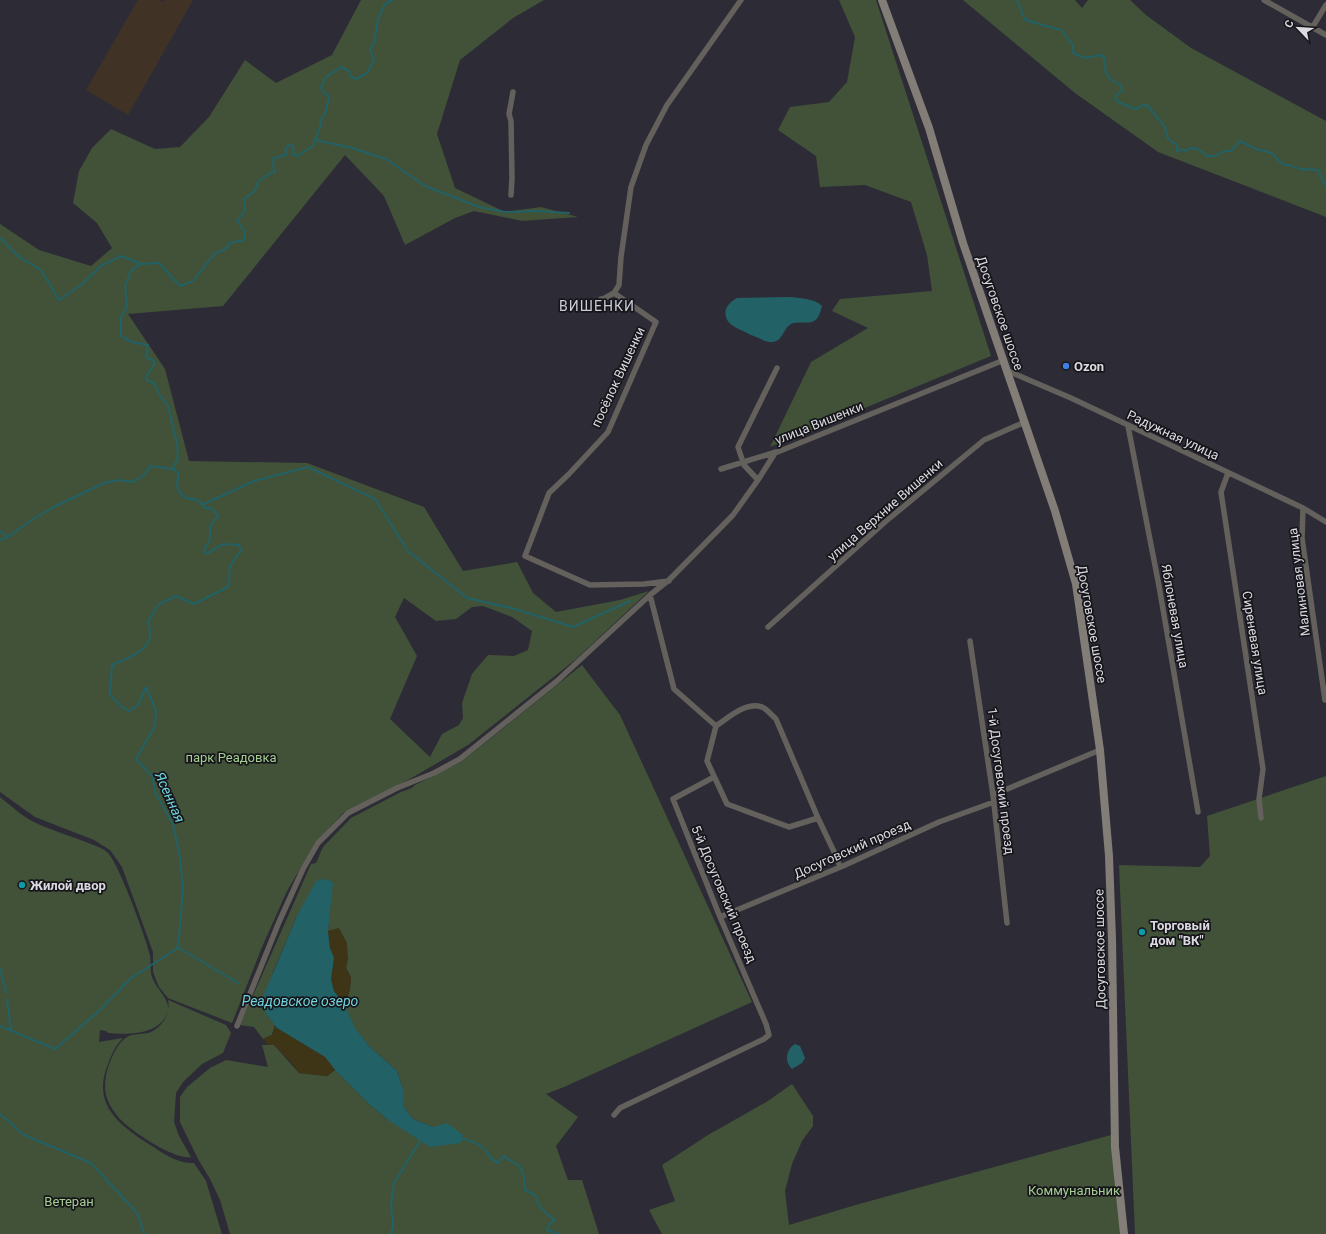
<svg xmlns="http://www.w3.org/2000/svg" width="1326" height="1234" font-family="Roboto,sans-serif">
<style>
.education{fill:#413226}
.green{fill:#415239;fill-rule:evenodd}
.sand{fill:#3d3515}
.water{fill:#226166}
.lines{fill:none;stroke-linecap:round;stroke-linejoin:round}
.stream{stroke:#226166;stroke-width:2}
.street{stroke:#64615d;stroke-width:5.5}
.secondary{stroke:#827d76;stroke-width:8}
.shop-dot{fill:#3f7fe0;stroke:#16151a;stroke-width:1.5}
.culture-dot{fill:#0f9aa8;stroke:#16151a;stroke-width:1.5}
.labels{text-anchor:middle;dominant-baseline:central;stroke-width:3.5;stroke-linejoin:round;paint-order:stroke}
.street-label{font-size:13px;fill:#dadae0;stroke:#16151a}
.poi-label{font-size:13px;font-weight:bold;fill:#dadae0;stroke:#16151a;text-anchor:start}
.park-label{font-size:13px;fill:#a5ce91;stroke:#16151a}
.neighbourhood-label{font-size:14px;letter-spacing:1px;fill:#cccbd7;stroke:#16151a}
.water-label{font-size:14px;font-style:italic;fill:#70d4dc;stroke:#16151a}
</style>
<rect width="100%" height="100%" fill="#2d2c36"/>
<path class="education" d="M 138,0 L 160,0 L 163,2 L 165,0 L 193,0 L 128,115 L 86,90 Z"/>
<path class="green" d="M 361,0 L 544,0 L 513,18 L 460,60 L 437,134 L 455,188 L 505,212 L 541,207 L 578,217 L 522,221 L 474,211 L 455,218 L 405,245 L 384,196 L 345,155 L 223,306 L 128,314 L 165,369 L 189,461 L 307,463 L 424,507 L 463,571 L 517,562 L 533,593 L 556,612 L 620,600 L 649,591 L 575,660 L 468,745 L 403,783 L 343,813 L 316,842 L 287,891 L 262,947 L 232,1023 L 168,998 L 159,987 L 153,972 L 153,952 L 122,867 L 110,850 L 94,840 L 35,817 L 0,792 L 0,224 L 39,250 L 91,266 L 112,248 L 97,223 L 73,203 L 79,171 L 92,148 L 111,129 L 155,149 L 180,147 L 209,117 L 245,60 L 276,83 L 332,55 ZM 404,598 L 436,621 L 456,619 L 472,607 L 483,606 L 512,617 L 532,631 L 528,650 L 514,656 L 488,655 L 472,674 L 462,703 L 463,718 L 459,725 L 442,734 L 430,757 L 390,719 L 417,656 L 395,617 Z
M 839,0 L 876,0 L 991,356 L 770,447 L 811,362 L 868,328 L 832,311 L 840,299 L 932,291 L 927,255 L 911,202 L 865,185 L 820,187 L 816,156 L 778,130 L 790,107 L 829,102 L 847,82 L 855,37 Z
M 963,0 L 1075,0 L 1082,8 L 1088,0 L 1130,0 L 1146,15 L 1191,48 L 1326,121 L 1326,217 L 1158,152 L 1075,93 Z
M 582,665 L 620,715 L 752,1002 L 564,1087 L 546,1094 L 578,1117 L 556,1146 L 568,1180 L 582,1180 L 599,1234 L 230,1234 L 220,1200 L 210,1179 L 198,1159 L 180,1122 L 180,1097 L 187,1087 L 210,1068 L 226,1060 L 268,1067 L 262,1045 L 274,1045 L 299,1073 L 327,1076 L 335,1070 L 369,1104 L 388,1120 L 433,1127 L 413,1119 L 403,1106 L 403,1089 L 397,1071 L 368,1045 L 354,1028 L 345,1006 L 350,989 L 351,977 L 346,968 L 348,958 L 339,929 L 328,931 L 332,882 L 297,916 L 273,972 L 266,1014 L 275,1025 L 272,1035 L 263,1039 L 254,1027 L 240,1025 L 311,864 L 316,863 L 323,847 L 351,818 L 401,792 L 412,788 L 415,785 L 461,762 Z
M 1326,776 L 1326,1234 L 1135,1234 L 1119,865 L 1200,867 L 1210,856 L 1207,816 Z
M 0,797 C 10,805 23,817 34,822 C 52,831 72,836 91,844 C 96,846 102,848 107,852 C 118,861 146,938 150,955 C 151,961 150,967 151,973 C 153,987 171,999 168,1011 C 161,1035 128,1035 108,1033 L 106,1031 L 100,1030 L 99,1042 L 123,1038 C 115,1046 112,1054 108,1064 C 91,1105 120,1126 152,1146 C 164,1154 179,1164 194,1163 L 206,1181 L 222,1234 L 0,1234 Z
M 168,1000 L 226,1025 L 231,1033 L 223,1053 L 202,1064 L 183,1082 L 176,1093 L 174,1122 L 179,1136 L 191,1157 C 174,1160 131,1131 120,1119 C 115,1113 109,1105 107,1098 C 104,1091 105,1079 107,1071 C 110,1060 117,1043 127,1037 C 133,1033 143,1035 151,1032 C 163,1026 171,1013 168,1000 Z
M 792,1084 L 813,1116 L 813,1126 L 802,1141 L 792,1164 L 785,1191 L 789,1225 L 859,1204 L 1115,1134 L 1121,1234 L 662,1234 L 649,1210 L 675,1201 L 662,1165 L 708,1135 L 768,1101 Z"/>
<path class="sand" d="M 339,928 L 347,943 L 348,958 L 346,968 L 351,977 L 350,989 L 345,1006 L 334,991 L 331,979 L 334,958 L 330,948 L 328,931 Z
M 275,1025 L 277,1028 L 325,1057 L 335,1070 L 327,1076 L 299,1073 L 291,1062 L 274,1045 L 268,1045 L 263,1039 L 272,1035 Z"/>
<path class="water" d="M 788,297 C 799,298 814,298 822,306 C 817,328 809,321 794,323 C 783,325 784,342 772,342 C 764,342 758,337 751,335 C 740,329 722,325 726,309 C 728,304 732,301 737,298 Z
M 324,879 L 333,882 L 328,931 L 330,948 L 334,958 L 331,979 L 334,991 L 345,1006 L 355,1028 L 368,1045 L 397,1071 L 403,1089 L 403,1106 L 413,1119 L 433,1127 L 447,1123 L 463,1135 L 461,1143 L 430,1147 L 388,1120 L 369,1104 L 335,1070 L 325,1057 L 277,1028 L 266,1014 L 262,999 L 297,916 L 316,881 Z
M 795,1044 L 800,1046 L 805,1058 L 802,1063 L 792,1069 C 784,1062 786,1049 795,1044 Z"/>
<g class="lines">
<path class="stream" d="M 1017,0 L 1025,20 L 1061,30 L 1073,45 L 1073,53 L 1086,58 L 1100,55 L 1104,57 C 1104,72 1106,79 1121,85 L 1122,91 L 1117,94 L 1115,99 L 1120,103 L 1136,109 L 1144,105 L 1147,105 L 1165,127 L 1168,139 L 1177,145 L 1177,152 L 1182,149 L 1186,151 L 1190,148 L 1198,149 L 1207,156 L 1215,156 L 1224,151 L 1231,151 L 1240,141 L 1256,149 L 1272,153 L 1282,164 C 1290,164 1295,168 1302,169 C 1307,170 1312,169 1318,170 L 1326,186
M 316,140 L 352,148 L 386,159 L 425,186 L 479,207 L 505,212 L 536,211 L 569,213
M 0,238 L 19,257 L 41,270 L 59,300 L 81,285 L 101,266 L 121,256 L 141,264
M 202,505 L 254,481 L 308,467 L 375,499 L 408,551 L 467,598 L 515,609 L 573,627 L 630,601
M 0,531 L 8,537
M 0,540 L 8,537 L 33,519 L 54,507 L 104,483 L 118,480 L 133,482 L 143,476 L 150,466 L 173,469
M 179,948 L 238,983
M 0,969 L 6,992
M 7,999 L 11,1030
M 0,1026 L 55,1049 L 99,1011 L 131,978 L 178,948 L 183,890 L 180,857 L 173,824 L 156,794 L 152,776 L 136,759 L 155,726 L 156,711 L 146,687 L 138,705 L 129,711 L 122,707 L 110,695 L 112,665 C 132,656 158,649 148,622 L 158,605 L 176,596 L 194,604 L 228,587 C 230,580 229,574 230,567 C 232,561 237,556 241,551 L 239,545 C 223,543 220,544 207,554 L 204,551 L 210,539 L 210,526 L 218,515 L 211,508 L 205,508 L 198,500 L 186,498 L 179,492 L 176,481 L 178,479 L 178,473 L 173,469 L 178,457 L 177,443 L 168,406 L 159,394 L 155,384 L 147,380 L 146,376 L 153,367 L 154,361 L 146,357 L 148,345 L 132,342 L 121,336 L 121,317 L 127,307 L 125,286 L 130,273 L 135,267 L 141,264 L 159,263 L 180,286 L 193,281 L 215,253 L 224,250 L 230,243 L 244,240 L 245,232 L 237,221 L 245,211 L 244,199 L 254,192 L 259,181 L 270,173 L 275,172 L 272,160 L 274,158 L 286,155 L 286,148 L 289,145 L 293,146 L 293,154 L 297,156 L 313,146 L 320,127 L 321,120 L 326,111 L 329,96 L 324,93 L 321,88 L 326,77 L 341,67 L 349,71 L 350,76 L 356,79 L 367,73 L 374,60 L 370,49 L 374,43 L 378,19 L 385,4 L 393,0
M 0,1114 L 24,1135 L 91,1163 L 138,1214 L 144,1234
M 460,1138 C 470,1140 480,1143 486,1151 C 491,1157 491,1160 498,1163 L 504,1156 C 509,1161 514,1162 518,1165 C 525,1171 524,1182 525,1190 L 535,1195 C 539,1208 544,1212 555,1220 L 551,1222 L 547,1230 L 559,1234
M 391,1234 L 393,1225 L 391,1203 L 394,1183 L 421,1139"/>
<path class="street" d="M 1264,0 L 1326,35
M 1312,28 L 1326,5
M 511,195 L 512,178 L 511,121 L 509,114 L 513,92
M 614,293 L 656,322 L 608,432 L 569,474 L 549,493 L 525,556 L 590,585 L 644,584 L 669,581
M 601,299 L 603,299 L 614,293 L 619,285 L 621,257 L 631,187 L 646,145 L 667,105 L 741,0
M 1008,371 L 1071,398 L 1303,508 L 1326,522
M 1128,426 L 1159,586 L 1198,812
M 721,469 L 776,452
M 1228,473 L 1221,492 L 1263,769 L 1259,799 L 1261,818
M 758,480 L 744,465 L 738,447 L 777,368
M 1303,508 L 1302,538 L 1325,700
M 650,595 L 674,689 L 716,726
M 768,627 L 885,522 L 984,440 L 1025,422
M 970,641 L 993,795 L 1007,923
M 716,726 C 728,718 749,699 764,708 C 768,711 772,715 776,719 L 818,818 L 837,858 L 840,867
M 716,726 L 707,761 L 727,804 L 789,827 L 818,818
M 993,795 L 1100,750
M 720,917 L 843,866 L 939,822 L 994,802
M 237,1026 L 279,922 L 303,869 L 318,843 L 348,813 L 397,788 L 434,773 L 460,759 L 557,681 L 650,595 L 669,580 L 733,515 L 758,480 L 775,453 L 1004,360
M 614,1115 L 620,1108 L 764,1039 L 769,1035 L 766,1024 L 720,917 L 673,799 L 714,777"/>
<path class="secondary" d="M 882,0 L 929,128 L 963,243 L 1055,511 L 1076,584 L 1100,750 L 1109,856 L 1112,939 L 1115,1147 L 1124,1234"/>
</g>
<circle class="shop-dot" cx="1066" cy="366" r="4"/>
<g class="culture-dot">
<circle cx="22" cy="885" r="4"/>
<circle cx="1142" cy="932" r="4"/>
</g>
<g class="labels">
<g class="street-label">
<text transform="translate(1000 313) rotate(71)">Досуговское шоссе</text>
<text transform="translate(618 377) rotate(-65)">посёлок Вишенки</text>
<text transform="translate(819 423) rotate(-22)">улица Вишенки</text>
<text transform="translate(1173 435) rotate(25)">Радужная улица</text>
<text transform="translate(885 510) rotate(-41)">улица Верхние Вишенки</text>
<text transform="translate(1299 582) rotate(-97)">Малиновая улица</text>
<text transform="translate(1175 616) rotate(80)">Яблоневая улица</text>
<text transform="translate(1092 624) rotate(80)">Досуговское шоссе</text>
<text transform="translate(1255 643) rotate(81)">Сиреневая улица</text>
<text transform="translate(1001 781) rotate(83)">1-й Досуговский проезд</text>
<text transform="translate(852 849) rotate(-24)">Досуговский проезд</text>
<text transform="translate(724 894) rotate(67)">5-й Досуговский проезд</text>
<text transform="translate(1100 949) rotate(-91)">Досуговское шоссе</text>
</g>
<g class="poi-label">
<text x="1074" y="366">Ozon</text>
<text x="30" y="885">Жилой двор</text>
<text x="1150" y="925">Торговый<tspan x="1150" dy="15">дом "ВК"</tspan></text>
</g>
<g class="park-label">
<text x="231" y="757">парк Реадовка</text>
<text x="1074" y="1190">Коммунальник</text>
<text x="69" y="1201">Ветеран</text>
</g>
<g class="neighbourhood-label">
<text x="597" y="306">ВИШЕНКИ</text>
</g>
<g class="water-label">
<text transform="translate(170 797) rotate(66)">Ясенная</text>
<text x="300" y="1001">Реадовское озеро</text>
</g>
</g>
<g transform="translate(1298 28) rotate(295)" stroke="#16151a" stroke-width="3" paint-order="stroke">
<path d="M0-3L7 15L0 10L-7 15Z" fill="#dadae0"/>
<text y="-6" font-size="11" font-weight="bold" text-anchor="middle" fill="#dadae0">С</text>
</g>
</svg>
